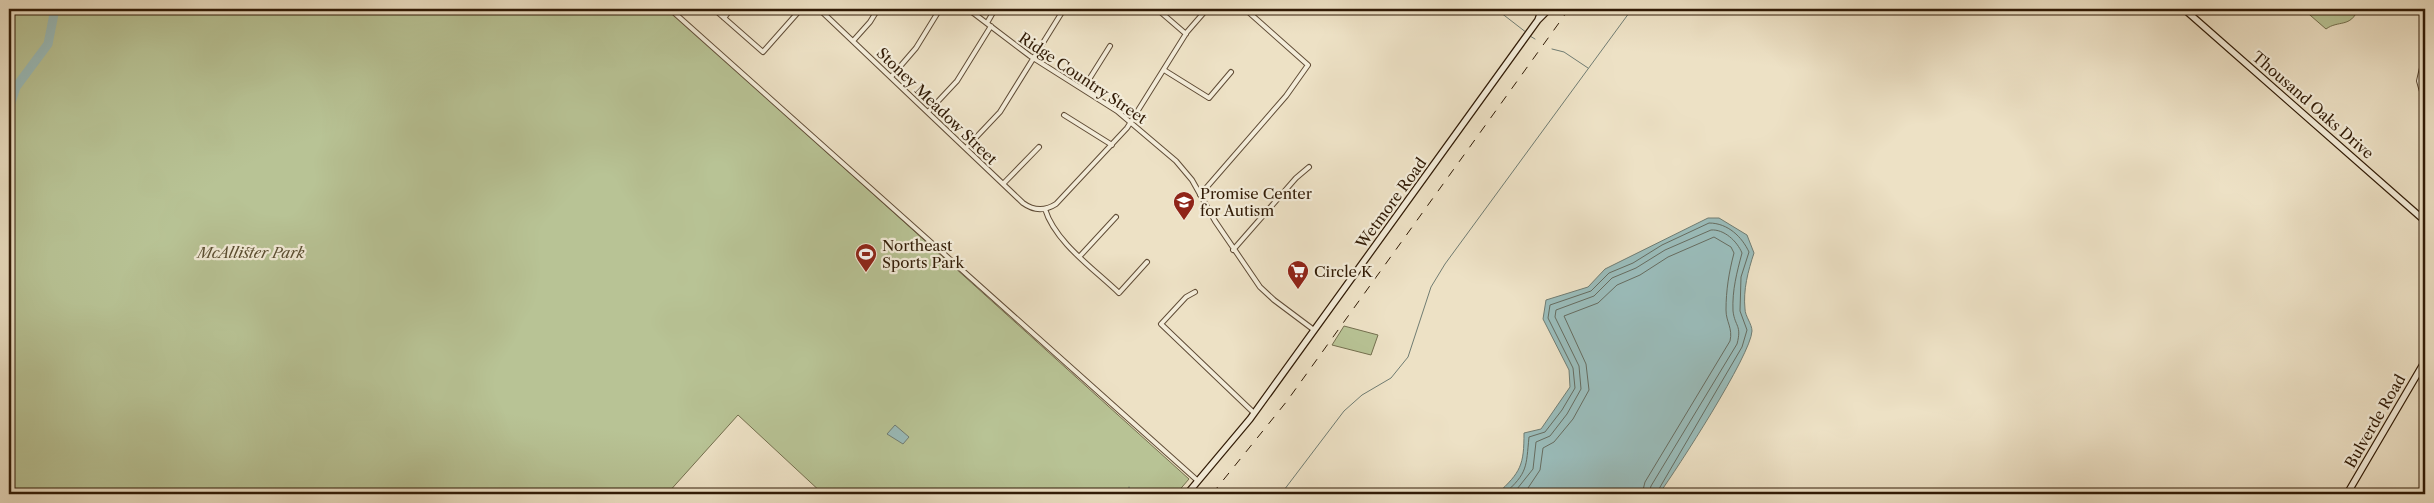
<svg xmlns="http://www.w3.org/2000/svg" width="2434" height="503" font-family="'Libre Caslon Text',serif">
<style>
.green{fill:#b8c395;stroke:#746f4e}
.water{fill:#9abcba;stroke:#707c72}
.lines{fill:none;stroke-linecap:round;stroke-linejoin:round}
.shore{stroke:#666c60;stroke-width:1}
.stream{stroke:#707c72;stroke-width:1}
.river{stroke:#9abcba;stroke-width:9}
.street-casing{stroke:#604c36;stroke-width:6}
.secondary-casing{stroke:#311b06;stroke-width:8}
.street{stroke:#f3ecd9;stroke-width:4}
.secondary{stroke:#f3ecd9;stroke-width:5.5}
.rail{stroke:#311b06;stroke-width:1;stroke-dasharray:9 9;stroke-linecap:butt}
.labels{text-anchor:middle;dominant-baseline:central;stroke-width:4.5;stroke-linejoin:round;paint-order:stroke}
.street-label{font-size:15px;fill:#311b06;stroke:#f3ecd9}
.poi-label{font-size:15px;fill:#311b06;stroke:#f3ecd9;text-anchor:start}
.park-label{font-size:15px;font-style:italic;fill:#5a4d31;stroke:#f3ecd9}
</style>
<rect width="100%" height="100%" fill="#ede1c5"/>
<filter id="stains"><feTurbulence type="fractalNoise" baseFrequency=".004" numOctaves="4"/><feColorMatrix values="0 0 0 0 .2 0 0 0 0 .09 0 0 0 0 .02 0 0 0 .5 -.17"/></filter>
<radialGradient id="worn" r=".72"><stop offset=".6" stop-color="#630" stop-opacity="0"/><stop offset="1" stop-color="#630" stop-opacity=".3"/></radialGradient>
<path class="green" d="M 9,9 L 668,9 L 1189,479 L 1176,494 L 823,494 L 738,415 L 667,494 L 9,494 Z
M 2303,9 L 2358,9 C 2351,28 2338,20 2326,29 Z
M 1344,326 L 1378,335 L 1371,355 L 1332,345 Z"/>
<path class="water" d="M 1708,218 L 1719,218 L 1747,235 L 1754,253 C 1748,271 1743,290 1745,309 C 1745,316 1752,324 1752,331 C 1751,355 1677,469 1659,494 L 1497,494 C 1521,472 1524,465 1524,433 L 1541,429 L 1570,387 L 1569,370 L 1543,319 L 1546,300 L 1588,287 L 1605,269 Z
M 895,425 L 909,437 L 903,444 L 887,434 Z"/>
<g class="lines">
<path class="shore" d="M 1504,494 C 1528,473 1526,467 1529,437 L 1545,432 L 1562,410 L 1575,388 L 1573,368 L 1548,318 L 1550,305 L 1591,291 L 1609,273 L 1633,263 L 1662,245 L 1709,223 C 1728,223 1742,237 1749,252 L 1741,277 L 1740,311 L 1747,330 L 1742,347 L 1656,494
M 1513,494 L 1533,469 L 1536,442 L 1550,436 L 1567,414 L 1581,389 L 1579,366 L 1555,317 L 1556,310 L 1594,296 L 1612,278 L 1636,268 L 1665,250 L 1711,230 C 1724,229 1737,241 1742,253 C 1737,272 1732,290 1733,311 C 1735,327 1742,325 1737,344 L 1651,486 L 1649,494
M 1524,494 L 1540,470 L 1543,448 L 1554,442 L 1573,419 L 1589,390 L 1586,364 L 1564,316 L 1598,303 L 1617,285 L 1640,275 L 1668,257 L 1714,237 L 1731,247 L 1734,253 C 1729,272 1726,290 1726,310 C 1726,322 1733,328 1730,341 L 1645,482 L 1642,494"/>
<path class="stream" d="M 1496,9 L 1527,33
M 1530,36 L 1535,39
M 1552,49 L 1564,52 L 1588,68
M 1129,494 L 1129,487
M 1281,494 L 1344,411 L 1362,395 L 1391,378 L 1408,357 L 1431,287 L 1445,264 L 1632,9"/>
<path class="river" d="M 9,109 L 16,87 L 48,44 L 55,9"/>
<g class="street-casing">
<path id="street" d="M 670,9 L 1198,481
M 714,9 L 763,52 L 801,9
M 819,9 L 1023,203 C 1034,211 1045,211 1056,204 L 1127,128 L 1187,32 L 1207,9
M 968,9 L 1030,56 L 1117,111 L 1176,161 L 1192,180 L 1215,221 L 1260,287 L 1274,300 L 1314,330
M 1157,9 L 1186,34
M 724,18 L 731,9
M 987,23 L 995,9
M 853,41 L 870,22 L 878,9
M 2425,55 L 2419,81 L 2425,102
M 1164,70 L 1209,98 L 1231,72
M 891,77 L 916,48 L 940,9
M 1083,89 L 1110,46
M 928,112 L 957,81 L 991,26
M 1064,115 L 1112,145
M 966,148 L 1000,112 L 1064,9
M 1003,184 L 1039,147
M 1200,195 L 1286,96 L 1308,65 L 1245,9
M 1045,209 C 1055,242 1094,269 1119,293 L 1147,262
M 1233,250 L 1296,178 L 1309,167
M 1080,256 L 1116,217
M 1195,292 L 1186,297 L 1161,324 L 1254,413"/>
</g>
<g class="secondary-casing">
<path id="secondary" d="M 2184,9 L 2425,221
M 1538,20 L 1542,9
M 1187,494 L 1250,419 L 1538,20 L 1549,9
M 2347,494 L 2425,361"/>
</g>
<use href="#street" class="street"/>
<use href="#secondary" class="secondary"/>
<path class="rail" d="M 1212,494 L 1287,401 L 1569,9"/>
</g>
<defs>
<g id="school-pin" transform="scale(1.125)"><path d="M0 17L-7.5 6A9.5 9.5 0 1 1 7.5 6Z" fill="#8f2418" stroke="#f3ecd9"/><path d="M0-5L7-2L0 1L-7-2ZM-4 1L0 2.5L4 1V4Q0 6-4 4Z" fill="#fff"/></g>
<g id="stadium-pin" transform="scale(1.125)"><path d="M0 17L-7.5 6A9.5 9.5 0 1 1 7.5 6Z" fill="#8f2418" stroke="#f3ecd9"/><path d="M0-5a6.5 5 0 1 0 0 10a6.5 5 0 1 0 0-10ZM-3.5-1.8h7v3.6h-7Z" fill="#fff"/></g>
<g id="supermarket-pin" transform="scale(1.125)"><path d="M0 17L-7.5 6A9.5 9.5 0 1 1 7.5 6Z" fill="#8f2418" stroke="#f3ecd9"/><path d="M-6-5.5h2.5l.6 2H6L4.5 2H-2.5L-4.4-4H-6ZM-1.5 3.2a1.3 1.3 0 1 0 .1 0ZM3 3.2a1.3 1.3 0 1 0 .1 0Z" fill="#fff"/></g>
</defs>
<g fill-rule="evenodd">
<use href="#school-pin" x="1184" y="202"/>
<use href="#stadium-pin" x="866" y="254"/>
<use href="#supermarket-pin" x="1298" y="271"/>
</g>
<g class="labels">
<g class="street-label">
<text transform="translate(1083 78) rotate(34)">Ridge Country Street</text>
<text transform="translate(2313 105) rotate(41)">Thousand Oaks Drive</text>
<text transform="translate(937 106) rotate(44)">Stoney Meadow Street</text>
<text transform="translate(1391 203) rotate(-54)">Wetmore Road</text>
<text transform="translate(2375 421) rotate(-60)">Bulverde Road</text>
</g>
<g class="poi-label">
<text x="1200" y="193">Promise Center<tspan x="1200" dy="17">for Autism</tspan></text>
<text x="882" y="245">Northeast<tspan x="882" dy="17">Sports Park</tspan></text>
<text x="1314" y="271">Circle K</text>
</g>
<g class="park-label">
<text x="251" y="252">McAllister Park</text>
</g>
</g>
<rect width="2434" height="503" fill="none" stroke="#ede1c5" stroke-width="30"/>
<rect x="10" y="10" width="2414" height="483" fill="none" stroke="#311b06" stroke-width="2.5"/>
<rect x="15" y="15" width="2404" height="473" fill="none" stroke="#311b06"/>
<rect width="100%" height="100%" filter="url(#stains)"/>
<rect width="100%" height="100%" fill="url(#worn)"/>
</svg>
